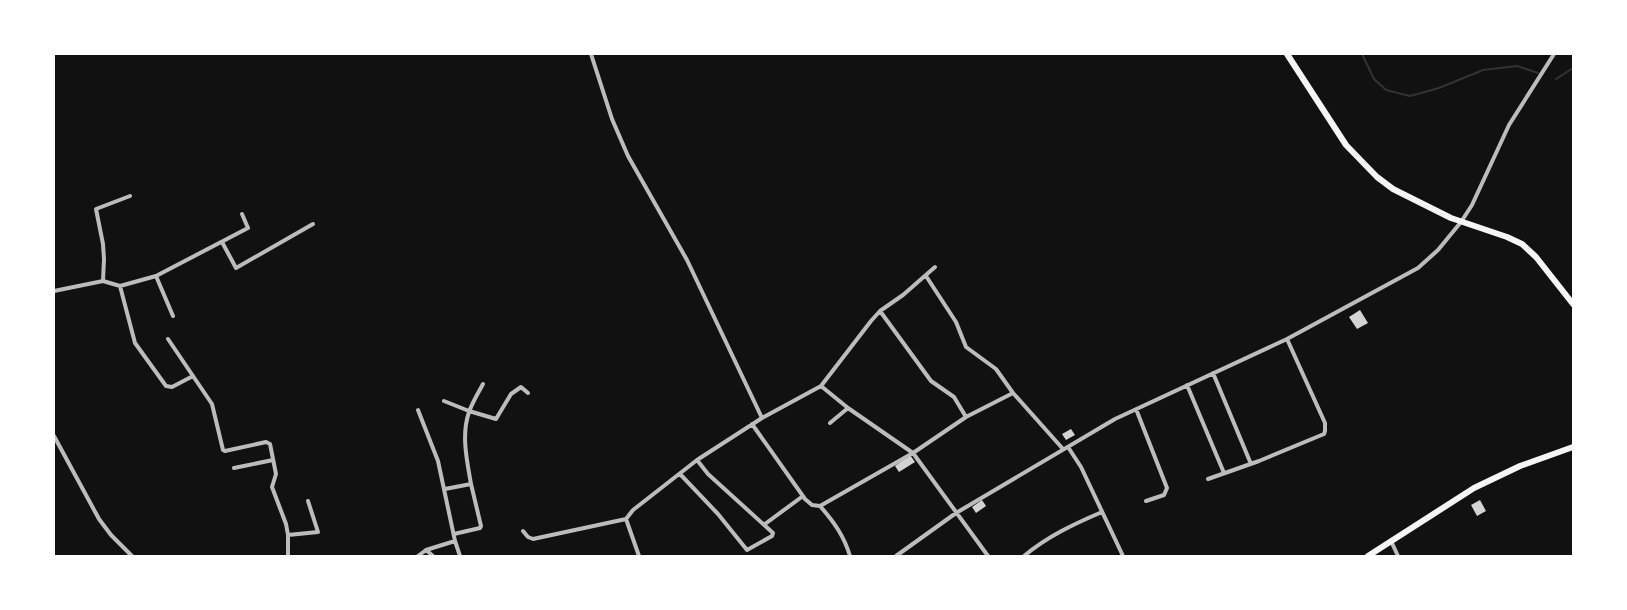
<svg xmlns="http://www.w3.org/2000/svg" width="1627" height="610" font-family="'Crimson Pro',serif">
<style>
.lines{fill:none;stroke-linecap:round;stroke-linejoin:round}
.stream{stroke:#333;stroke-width:2}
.building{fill:#d3d3d3}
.minor{stroke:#bcbcbc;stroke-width:4}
.secondary{stroke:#f5f5f5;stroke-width:6}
</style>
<rect width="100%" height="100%" fill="#111"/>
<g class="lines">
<path class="stream" d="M 1362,54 L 1374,79 L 1386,90 L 1410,96 L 1439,88 L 1483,70 L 1517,66 L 1538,73
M 1556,79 L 1573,68"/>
</g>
<path class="building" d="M 1360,310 L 1368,323 L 1357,329 L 1349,317 Z
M 1071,429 L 1075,435 L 1066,440 L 1062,434 Z
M 910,455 L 915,462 L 899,472 L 895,466 Z
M 982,500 L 986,506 L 976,513 L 972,507 Z
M 1480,500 L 1486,511 L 1477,516 L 1471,505 Z"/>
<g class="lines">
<path class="minor" d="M 591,54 L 612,119 L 628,156 L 687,260 L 762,418
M 222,242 L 236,268 L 313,224
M 156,276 L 173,316
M 926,276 L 956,322 L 966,347 L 996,369 L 1013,393 L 1063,449
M 103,281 L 104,259 L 103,244 L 96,209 L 130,196
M 120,286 L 135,343 L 166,386 L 172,387 L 193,376 L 168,339
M 54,291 L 103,281 L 120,286 L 156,276 L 248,228 L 242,214
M 880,311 L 931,381 L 954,397 L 966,417
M 1213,373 L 1251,464
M 193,376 L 212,404 L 223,450 L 225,451 L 266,442 L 270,444 L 276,474 L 272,487 L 286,524 L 288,535
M 1187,385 L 1224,473
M 821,386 L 848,408 L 913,453 L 988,556
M 444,401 L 469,411 L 496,419 L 511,394 L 521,387 L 528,393
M 1136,409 L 1167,488 L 1164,495 L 1146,501
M 418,410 L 438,461 L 455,541 L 460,556
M 830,423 L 848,408
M 752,424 L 805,499 L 812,505 L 820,506
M 54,436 L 99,519 L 111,535 L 132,556
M 1068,447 L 1081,467 L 1123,556
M 234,468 L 273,460
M 680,474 L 718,514 L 747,550 L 772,536 L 773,533 L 708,474 L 697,460
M 1208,479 L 1259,461 L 1324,434 L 1325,431 L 1325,423 L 1287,339
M 445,489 L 471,484 C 467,461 461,435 469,412 C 472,403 478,393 483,384
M 820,506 L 913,453 L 966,417 L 1013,393
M 820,506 C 834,522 844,536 850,556
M 765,524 L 803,496
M 523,531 L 528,537 L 533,539 L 626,519
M 454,534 L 480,528 L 481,526 L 471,484
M 1391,541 L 1398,556
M 426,550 L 455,541
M 288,556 L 288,535 L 318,532 L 308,501
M 418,556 L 426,550 L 433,556
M 639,556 L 626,519 L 633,510 L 697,460 L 762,418 L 821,386 L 871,321 L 880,311 L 903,295 L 935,267
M 896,556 L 956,513 L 1115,419 L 1287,339 L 1418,268 L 1438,250 L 1461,222 L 1472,205 L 1509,125 L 1554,54
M 1024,556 C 1048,536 1074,524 1102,512"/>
<path class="secondary" d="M 1287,54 L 1346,145 L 1377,177 L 1393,189 L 1451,218 L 1507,237 L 1522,244 L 1536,257 L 1573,304
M 1368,556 L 1474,488 L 1520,466 L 1573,447"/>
</g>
<rect width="1627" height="610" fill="none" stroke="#ffffff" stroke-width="110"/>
</svg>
